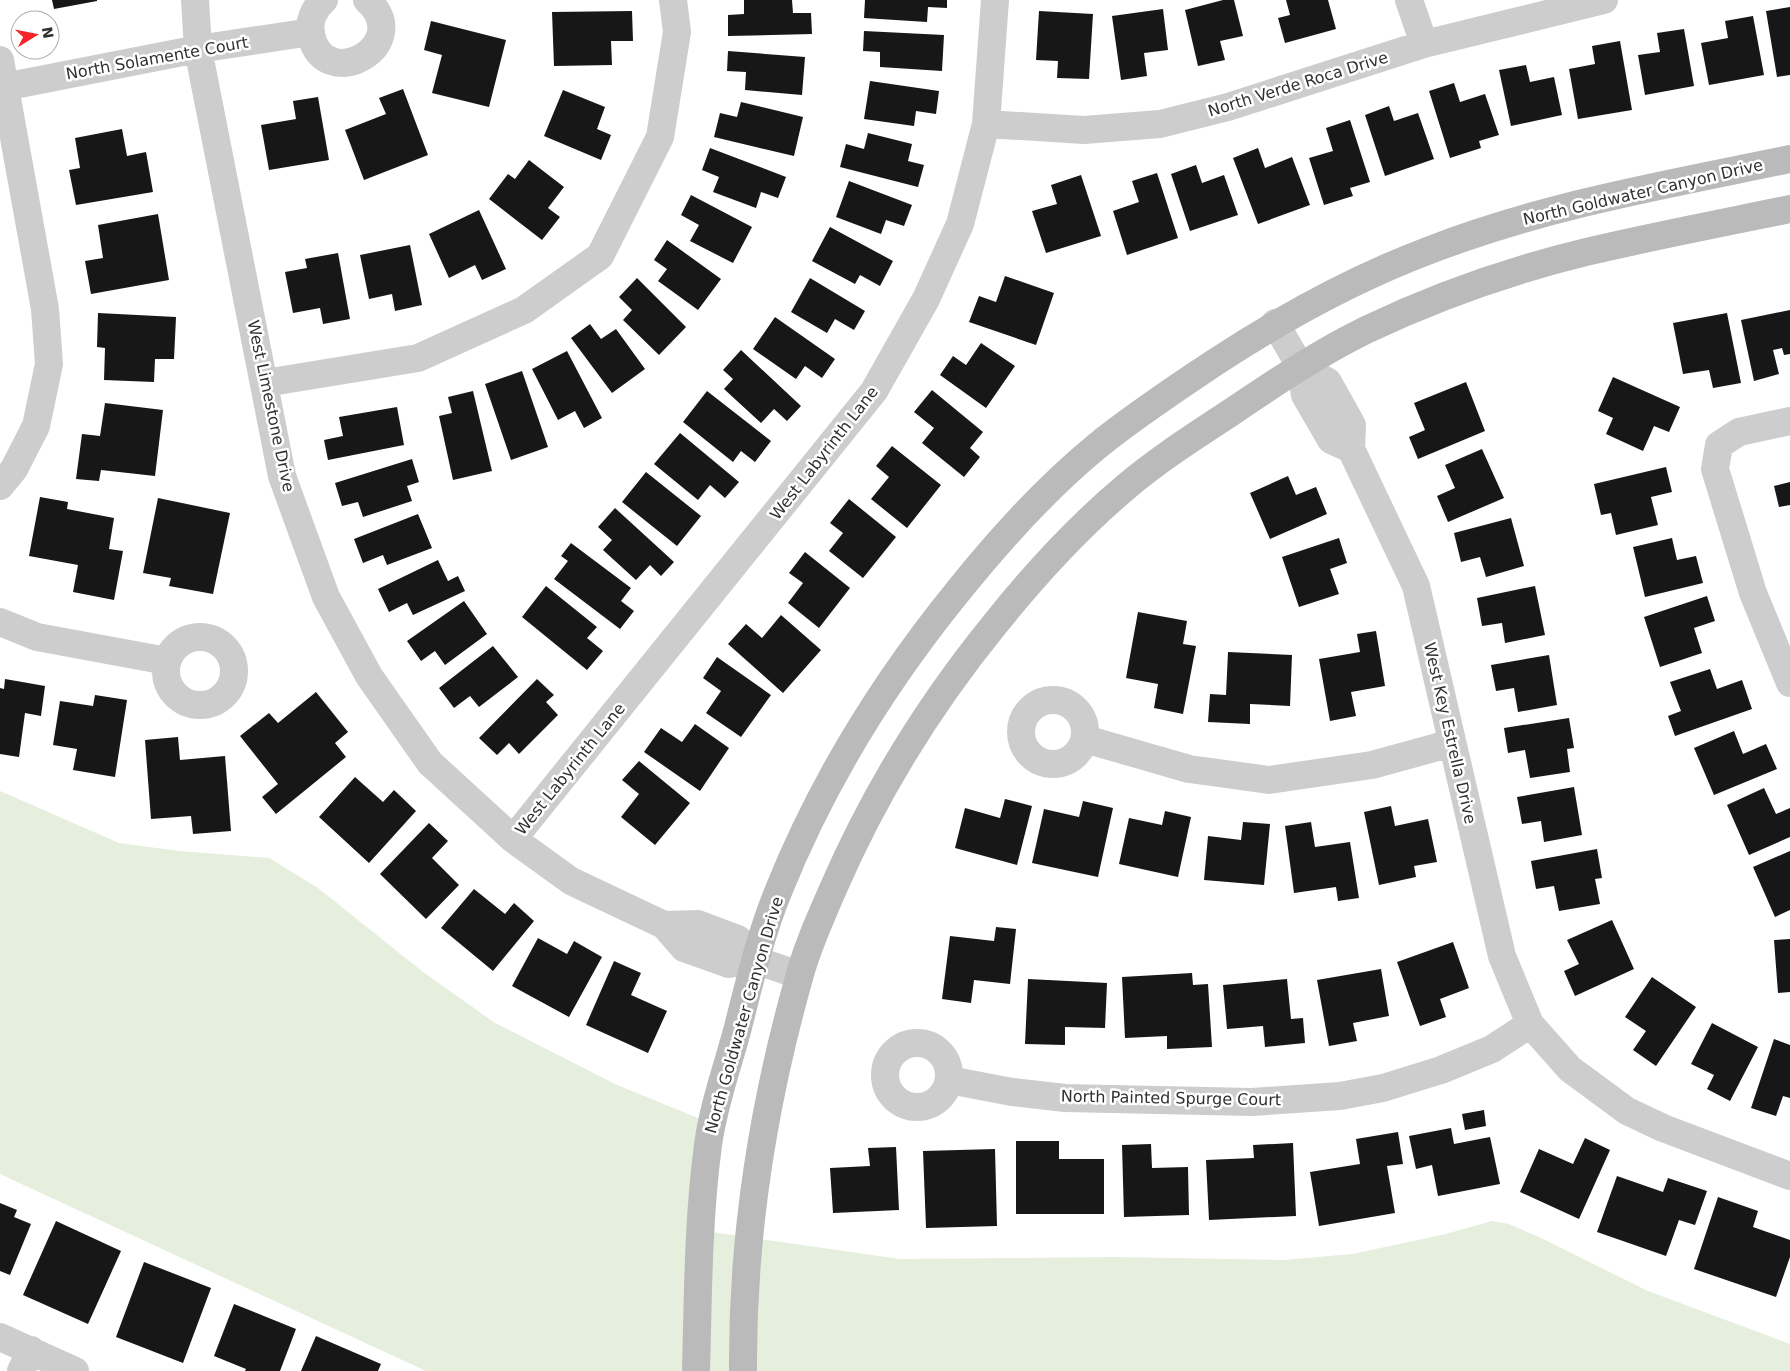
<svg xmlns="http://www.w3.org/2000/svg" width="1790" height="1371" font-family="'DejaVu Sans',sans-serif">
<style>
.green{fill:#e6eedd}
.building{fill:#171717}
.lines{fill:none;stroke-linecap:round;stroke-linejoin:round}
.street{stroke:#cdcdcd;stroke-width:28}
.secondary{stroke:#bababa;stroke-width:28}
.labels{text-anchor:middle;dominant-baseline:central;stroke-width:5;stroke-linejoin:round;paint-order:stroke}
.street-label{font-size:16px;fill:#303030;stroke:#fff}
</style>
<rect width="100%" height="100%" fill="#fff"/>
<path class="green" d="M 0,791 L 119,843 L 179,851 L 269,858 L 318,888 L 423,972 L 495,1023 L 617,1085 L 703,1120 L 690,1229 L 900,1259 L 1114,1257 L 1284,1260 L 1352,1254 L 1446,1234 L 1492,1221 L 1509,1224 L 1543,1239 L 1648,1291 L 1790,1344 L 1790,1371 L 426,1371 L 0,1174 Z"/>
<path class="building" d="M 52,0 L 97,0 L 97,1 L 54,9 Z
M 744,0 L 792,0 L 793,13 L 811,13 L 812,34 L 728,36 L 728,15 L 744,14 Z
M 865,0 L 947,0 L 947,8 L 928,7 L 927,22 L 864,18 Z
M 1223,0 L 1234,0 L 1243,36 L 1220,41 L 1225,60 L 1198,66 L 1185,10 Z
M 1286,0 L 1328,0 L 1336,29 L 1285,43 L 1278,18 L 1290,15 Z
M 1790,7 L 1790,75 L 1777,77 L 1766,11 Z
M 1163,9 L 1168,50 L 1144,53 L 1147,76 L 1121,80 L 1112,16 Z
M 632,11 L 633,41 L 611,41 L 612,65 L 554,66 L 552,12 Z
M 1039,11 L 1093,14 L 1089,79 L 1057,78 L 1058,61 L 1036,60 Z
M 1753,16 L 1764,75 L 1709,85 L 1701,43 L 1728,38 L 1725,21 Z
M 431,21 L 506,40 L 489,107 L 432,93 L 442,55 L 424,50 Z
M 1684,29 L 1694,86 L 1645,95 L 1638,55 L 1660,52 L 1657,33 Z
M 864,31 L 944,35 L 942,71 L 880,67 L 880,52 L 863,51 Z
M 1620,41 L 1632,110 L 1578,119 L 1569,69 L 1595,64 L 1592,46 Z
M 728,51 L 805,57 L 802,95 L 745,90 L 746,72 L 727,71 Z
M 1526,65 L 1530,82 L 1554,77 L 1562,115 L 1511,126 L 1499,70 Z
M 870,81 L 939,91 L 936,114 L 916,111 L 914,126 L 864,119 Z
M 1454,83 L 1460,102 L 1485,94 L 1499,135 L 1479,141 L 1481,148 L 1450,158 L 1429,91 Z
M 403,89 L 428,155 L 364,180 L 345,130 L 386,114 L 379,98 Z
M 563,90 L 605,107 L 597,129 L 611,135 L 601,160 L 544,136 Z
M 318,97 L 329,160 L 269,170 L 261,125 L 296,119 L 293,101 Z
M 741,102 L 803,117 L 794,156 L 714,137 L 720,113 L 737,117 Z
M 1389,106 L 1394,121 L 1418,113 L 1434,159 L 1385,176 L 1365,115 Z
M 1350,120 L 1370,182 L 1350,188 L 1353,196 L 1324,205 L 1309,158 L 1333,151 L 1326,128 Z
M 122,129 L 127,156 L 146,152 L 153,192 L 76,205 L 69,170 L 80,168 L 75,138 Z
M 868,133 L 912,144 L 908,161 L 924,165 L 918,187 L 840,167 L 846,144 L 864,149 Z
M 710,148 L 786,177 L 778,198 L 761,192 L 756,208 L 713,192 L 719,177 L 702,170 Z
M 1258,148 L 1265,168 L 1292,157 L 1310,205 L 1258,224 L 1233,158 Z
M 529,160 L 564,187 L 548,208 L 560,217 L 542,240 L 489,199 L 508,174 L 515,179 Z
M 1196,165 L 1202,183 L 1224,175 L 1238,215 L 1190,231 L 1171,174 Z
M 1157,173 L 1178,238 L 1127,255 L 1113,211 L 1139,202 L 1132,181 Z
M 1081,175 L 1101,236 L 1046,253 L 1032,211 L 1057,204 L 1051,185 Z
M 849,181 L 912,205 L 904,226 L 886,220 L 881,234 L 836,217 Z
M 691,195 L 752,227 L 733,263 L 690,241 L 699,225 L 681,215 Z
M 479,210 L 506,269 L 482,280 L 475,265 L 449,278 L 429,234 Z
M 158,214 L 169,280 L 91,294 L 85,261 L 103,258 L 98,225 Z
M 830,227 L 893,261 L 880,286 L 860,275 L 855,284 L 812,261 Z
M 667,240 L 721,279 L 698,310 L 658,281 L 667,269 L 654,260 Z
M 410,245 L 422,305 L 395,311 L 392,294 L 369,299 L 360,255 Z
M 338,253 L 350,319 L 323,324 L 320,308 L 293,313 L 285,272 L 307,268 L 305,259 Z
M 1005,276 L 1054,293 L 1036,345 L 969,322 L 979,296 L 996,302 Z
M 637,278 L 686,327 L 659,355 L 623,320 L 632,310 L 619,297 Z
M 810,278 L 865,311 L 854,330 L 835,319 L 827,333 L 791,312 Z
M 1790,310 L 1790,354 L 1784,355 L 1782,348 L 1773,350 L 1779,374 L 1754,381 L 1741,320 Z
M 98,313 L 176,317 L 174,359 L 155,359 L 154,382 L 104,380 L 105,348 L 97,347 Z
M 1727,313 L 1741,383 L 1713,388 L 1709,370 L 1683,374 L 1673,323 Z
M 775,317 L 835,359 L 822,378 L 805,366 L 796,379 L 753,349 Z
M 590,324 L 601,339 L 616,329 L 645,369 L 612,393 L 571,338 Z
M 981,343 L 1015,366 L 986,408 L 940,375 L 953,356 L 966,365 Z
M 741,350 L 801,406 L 787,421 L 774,409 L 761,423 L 724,389 L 733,379 L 723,370 Z
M 567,351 L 602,418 L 584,428 L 575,411 L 558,420 L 532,369 Z
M 522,371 L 548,447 L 511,460 L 485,384 Z
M 1613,377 L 1680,407 L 1669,432 L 1654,426 L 1643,451 L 1606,434 L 1613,418 L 1598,411 Z
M 1466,382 L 1485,431 L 1418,459 L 1409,437 L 1425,430 L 1414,403 Z
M 932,390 L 983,432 L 970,448 L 980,457 L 964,477 L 922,443 L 934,428 L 914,412 Z
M 473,391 L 492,471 L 453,480 L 439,416 L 452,413 L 448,397 Z
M 707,391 L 771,441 L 755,462 L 741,451 L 733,462 L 683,422 Z
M 105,403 L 163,410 L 155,476 L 101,470 L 99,481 L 76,479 L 82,434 L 100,436 Z
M 397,407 L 404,445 L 328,460 L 324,440 L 343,436 L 339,417 Z
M 680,433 L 739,482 L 725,498 L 710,485 L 698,500 L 654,464 Z
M 892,446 L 941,485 L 907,528 L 871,499 L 889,477 L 876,466 Z
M 1482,449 L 1504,498 L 1448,522 L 1437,496 L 1455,488 L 1445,465 Z
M 412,459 L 419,482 L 407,486 L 412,501 L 363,517 L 358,502 L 342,506 L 335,483 Z
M 1666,467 L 1672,492 L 1651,497 L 1658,525 L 1616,535 L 1611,513 L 1601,515 L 1594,484 Z
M 646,472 L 701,516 L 677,546 L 622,502 Z
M 1288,476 L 1296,495 L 1316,487 L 1327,514 L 1270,539 L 1250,493 Z
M 1790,482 L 1790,505 L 1779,507 L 1774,486 Z
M 40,497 L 68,502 L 67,509 L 114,518 L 109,549 L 123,551 L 114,600 L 73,592 L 78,565 L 29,556 Z
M 158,498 L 230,513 L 213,594 L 169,586 L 171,578 L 143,573 Z
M 849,499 L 896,537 L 863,578 L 829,551 L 843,533 L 830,523 Z
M 615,508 L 674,562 L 661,576 L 650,565 L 636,580 L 603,550 L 612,540 L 598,527 Z
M 418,514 L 432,548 L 387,565 L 383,555 L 363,563 L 354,539 Z
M 1511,518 L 1524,566 L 1486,577 L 1480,557 L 1461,562 L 1454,533 Z
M 1339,538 L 1347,563 L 1330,569 L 1339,594 L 1299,607 L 1282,557 Z
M 1672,538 L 1677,560 L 1696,556 L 1703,583 L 1645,597 L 1633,547 Z
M 571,543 L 631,588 L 621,601 L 634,611 L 620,629 L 554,579 L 568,561 L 561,556 Z
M 805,552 L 850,588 L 819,628 L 788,603 L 803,583 L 789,573 Z
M 438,560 L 448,581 L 458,576 L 465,591 L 413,615 L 407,603 L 389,612 L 378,589 Z
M 546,586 L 597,627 L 587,638 L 603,651 L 587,670 L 522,617 Z
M 1535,586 L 1545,635 L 1505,643 L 1502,623 L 1482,626 L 1477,598 Z
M 1707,596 L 1715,621 L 1694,628 L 1702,653 L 1660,667 L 1644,617 Z
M 464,601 L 487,634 L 445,665 L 435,651 L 421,661 L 407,641 Z
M 1138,612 L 1187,621 L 1183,644 L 1196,646 L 1183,714 L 1154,708 L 1158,684 L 1126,678 Z
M 781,615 L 821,650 L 783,693 L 728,644 L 746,624 L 762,638 Z
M 1376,631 L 1385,686 L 1351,692 L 1356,716 L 1330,721 L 1319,659 L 1360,652 L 1357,634 Z
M 493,646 L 518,677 L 479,707 L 470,696 L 454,708 L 439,688 Z
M 1228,652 L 1292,655 L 1290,706 L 1250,704 L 1250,724 L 1208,722 L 1210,694 L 1226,695 Z
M 1549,655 L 1557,705 L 1518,712 L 1514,688 L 1496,691 L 1491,665 Z
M 717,657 L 771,695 L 741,737 L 706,713 L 721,691 L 703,678 Z
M 1710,669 L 1717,689 L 1742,680 L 1752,709 L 1675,736 L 1668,716 L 1681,711 L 1670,682 Z
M 5,679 L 45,686 L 41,716 L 25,713 L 19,757 L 0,754 L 0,688 L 4,689 Z
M 537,679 L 554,695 L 546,702 L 558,715 L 519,754 L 509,743 L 497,755 L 479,738 Z
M 316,692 L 348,732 L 335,743 L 346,757 L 276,814 L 262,797 L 278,784 L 240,736 L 269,713 L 278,723 Z
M 95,695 L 127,700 L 115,777 L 73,770 L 77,749 L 53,745 L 60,701 L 93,706 Z
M 1569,718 L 1574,748 L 1567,749 L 1570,772 L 1530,778 L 1525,750 L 1508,753 L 1504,728 Z
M 695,724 L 729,748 L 700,791 L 644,752 L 661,728 L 682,742 Z
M 1734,731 L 1743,754 L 1766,744 L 1777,769 L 1714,795 L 1694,748 Z
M 178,737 L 180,760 L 225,756 L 231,831 L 193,834 L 191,816 L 151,819 L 145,740 Z
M 639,761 L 690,803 L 655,845 L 621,817 L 639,794 L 622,780 Z
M 355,777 L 383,802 L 394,790 L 416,811 L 369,863 L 319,817 Z
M 1574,787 L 1582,835 L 1544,842 L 1541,821 L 1522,824 L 1517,797 Z
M 1764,788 L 1776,814 L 1790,808 L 1790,837 L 1749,855 L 1727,805 Z
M 1005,799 L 1032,806 L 1017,865 L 955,848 L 965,808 L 1000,818 Z
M 1083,801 L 1113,808 L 1098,877 L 1032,863 L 1044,809 L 1079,817 Z
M 1391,806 L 1395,826 L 1428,819 L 1437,862 L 1414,866 L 1416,877 L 1379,885 L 1364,812 Z
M 1165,811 L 1191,817 L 1178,877 L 1119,864 L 1129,818 L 1162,825 Z
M 1243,822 L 1270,824 L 1264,885 L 1204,880 L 1208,836 L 1241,840 Z
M 1311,822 L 1315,847 L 1350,842 L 1359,898 L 1338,901 L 1336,887 L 1294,893 L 1285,826 Z
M 429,823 L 448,841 L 432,858 L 459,885 L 426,919 L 380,874 Z
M 1597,849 L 1602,878 L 1595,879 L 1600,904 L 1559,911 L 1554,886 L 1536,889 L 1531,861 Z
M 1790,851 L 1790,910 L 1775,917 L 1753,867 Z
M 474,889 L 505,914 L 514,903 L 534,921 L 493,971 L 441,928 Z
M 1612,920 L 1634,969 L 1575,996 L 1564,971 L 1579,964 L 1567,940 Z
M 996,927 L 1016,929 L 1010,984 L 974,980 L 971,1003 L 942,999 L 950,936 L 994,941 Z
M 538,938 L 567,954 L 574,941 L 602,957 L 569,1017 L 512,986 Z
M 1790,939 L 1790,992 L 1778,993 L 1774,940 Z
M 1453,942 L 1469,988 L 1440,999 L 1446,1017 L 1420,1026 L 1397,962 Z
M 614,961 L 641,973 L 631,995 L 667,1011 L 648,1053 L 586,1025 Z
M 1381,969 L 1389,1016 L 1353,1023 L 1357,1041 L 1329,1046 L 1317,980 Z
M 1192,973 L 1193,985 L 1208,984 L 1212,1047 L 1167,1049 L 1167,1036 L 1125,1038 L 1122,977 Z
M 1652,977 L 1696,1007 L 1656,1066 L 1633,1050 L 1646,1031 L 1625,1017 Z
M 1028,979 L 1107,983 L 1105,1028 L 1065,1027 L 1065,1045 L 1025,1044 Z
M 1287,979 L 1291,1019 L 1303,1018 L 1305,1043 L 1265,1047 L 1263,1026 L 1227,1029 L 1223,985 Z
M 1712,1023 L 1758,1047 L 1730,1101 L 1707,1089 L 1714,1075 L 1691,1064 Z
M 1774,1039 L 1790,1045 L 1790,1098 L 1783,1096 L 1776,1116 L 1751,1108 Z
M 1484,1110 L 1486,1126 L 1465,1130 L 1462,1114 Z
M 1451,1128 L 1454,1144 L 1490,1137 L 1500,1184 L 1438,1196 L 1432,1165 L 1416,1169 L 1409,1136 Z
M 1398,1132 L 1403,1164 L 1387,1166 L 1395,1213 L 1319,1226 L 1310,1172 L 1360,1164 L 1356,1139 Z
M 1585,1138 L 1610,1150 L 1579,1219 L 1520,1192 L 1539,1149 L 1573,1164 Z
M 1016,1141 L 1059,1141 L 1059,1159 L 1104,1159 L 1104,1214 L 1016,1214 Z
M 1293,1143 L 1296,1216 L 1209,1220 L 1206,1160 L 1254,1158 L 1253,1145 Z
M 1151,1144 L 1152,1168 L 1188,1167 L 1189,1215 L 1124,1217 L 1122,1145 Z
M 896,1147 L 899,1210 L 833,1213 L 830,1168 L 870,1166 L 868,1148 Z
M 995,1149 L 997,1226 L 926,1228 L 923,1151 Z
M 1617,1176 L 1663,1192 L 1668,1178 L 1707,1191 L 1695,1225 L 1679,1220 L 1666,1256 L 1597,1232 Z
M 1718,1197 L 1758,1211 L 1753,1227 L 1790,1240 L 1790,1257 L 1776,1297 L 1694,1269 Z
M 0,1203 L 17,1210 L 14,1217 L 31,1224 L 10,1275 L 0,1271 Z
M 56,1221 L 121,1251 L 88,1324 L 23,1295 Z
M 144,1262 L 211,1288 L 183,1363 L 116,1337 Z
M 234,1304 L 296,1329 L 280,1371 L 245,1371 L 246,1369 L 214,1356 Z
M 316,1336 L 381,1364 L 378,1371 L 301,1371 Z"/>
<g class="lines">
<path class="street" d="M 195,0 L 198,49 L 282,476 L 326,597 L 369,676 L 430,763 L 513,839 L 571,881 L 664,925 L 684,948 L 729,964 L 755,960 L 799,975
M 324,0 C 314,8 308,22 311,35 C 325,96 416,44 367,0
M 1409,0 L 1424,44
M 0,60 L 45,309 L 49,364 L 36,426 L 14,469 L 0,486
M 4,87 L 198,49 L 311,32
M 986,124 L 1084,130 L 1160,124 L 1228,107 L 1424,44 L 1604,0
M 1275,323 L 1300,366 L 1305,395 L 1331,440 L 1351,449
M 1300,366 L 1328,382 L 1352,425 L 1351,449 L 1416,586 L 1502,956 L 1530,1024 L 1570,1069 L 1627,1111 L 1663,1128 L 1790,1176
M 265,383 L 418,358 L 524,310 L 600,256 L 660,137 L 677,32 L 673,0
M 1790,421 L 1739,432 L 1719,445 L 1715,469 L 1753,593 L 1790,683
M 0,622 L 37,637 L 167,661
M166 671a34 34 0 1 1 68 0a34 34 0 1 1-68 0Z
M1021 732a32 32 0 1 1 64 0a32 32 0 1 1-64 0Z
M 1085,739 L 1189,769 L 1269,780 L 1372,765 L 1452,743
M 513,839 L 874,391 L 926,299 L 960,224 L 986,124 L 995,0
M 664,925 L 698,924 L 738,939 L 755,960
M885 1075a32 32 0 1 1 64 0a32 32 0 1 1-64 0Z
M 949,1080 L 1012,1092 L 1065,1098 L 1252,1102 L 1340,1096 L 1383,1088 L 1441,1070 L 1492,1049 L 1530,1024
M 0,1337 L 75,1371
M 21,1371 L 31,1350"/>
<path class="secondary" d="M 696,1371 C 698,1296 698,1220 708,1145 C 713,1107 727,1068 737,1031 C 749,984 760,936 778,892 C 822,782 884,682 959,590 C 1000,539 1045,489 1096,447 C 1134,416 1174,390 1214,363 C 1284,317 1353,279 1430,250 C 1546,205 1669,184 1790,159
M 743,1371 C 742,1238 763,1105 799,978 C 807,947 821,917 833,889 C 875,792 929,705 995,624 C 1035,574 1078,527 1127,486 C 1160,458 1197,435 1233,411 C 1276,382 1319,353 1366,330 C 1435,297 1512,270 1586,252 C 1654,236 1722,223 1790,209"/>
</g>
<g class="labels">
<g class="street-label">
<text transform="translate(157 58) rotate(-10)">North Solamente Court</text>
<text transform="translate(1298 84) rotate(-17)">North Verde Roca Drive</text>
<text transform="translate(1643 192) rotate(-13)">North Goldwater Canyon Drive</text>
<text transform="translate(271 406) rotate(78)">West Limestone Drive</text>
<text transform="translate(824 453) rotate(-52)">West Labyrinth Lane</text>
<text transform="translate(1450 733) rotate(77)">West Key Estrella Drive</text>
<text transform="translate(570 769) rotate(-51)">West Labyrinth Lane</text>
<text transform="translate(744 1015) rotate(-74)">North Goldwater Canyon Drive</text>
<text transform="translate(1171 1098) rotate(1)">North Painted Spurge Court</text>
</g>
</g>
<g transform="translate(35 35) rotate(80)"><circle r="24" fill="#ffffff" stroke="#acacac"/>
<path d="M0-4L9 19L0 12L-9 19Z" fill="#f72329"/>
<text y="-8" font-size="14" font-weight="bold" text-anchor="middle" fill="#303030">N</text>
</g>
</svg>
